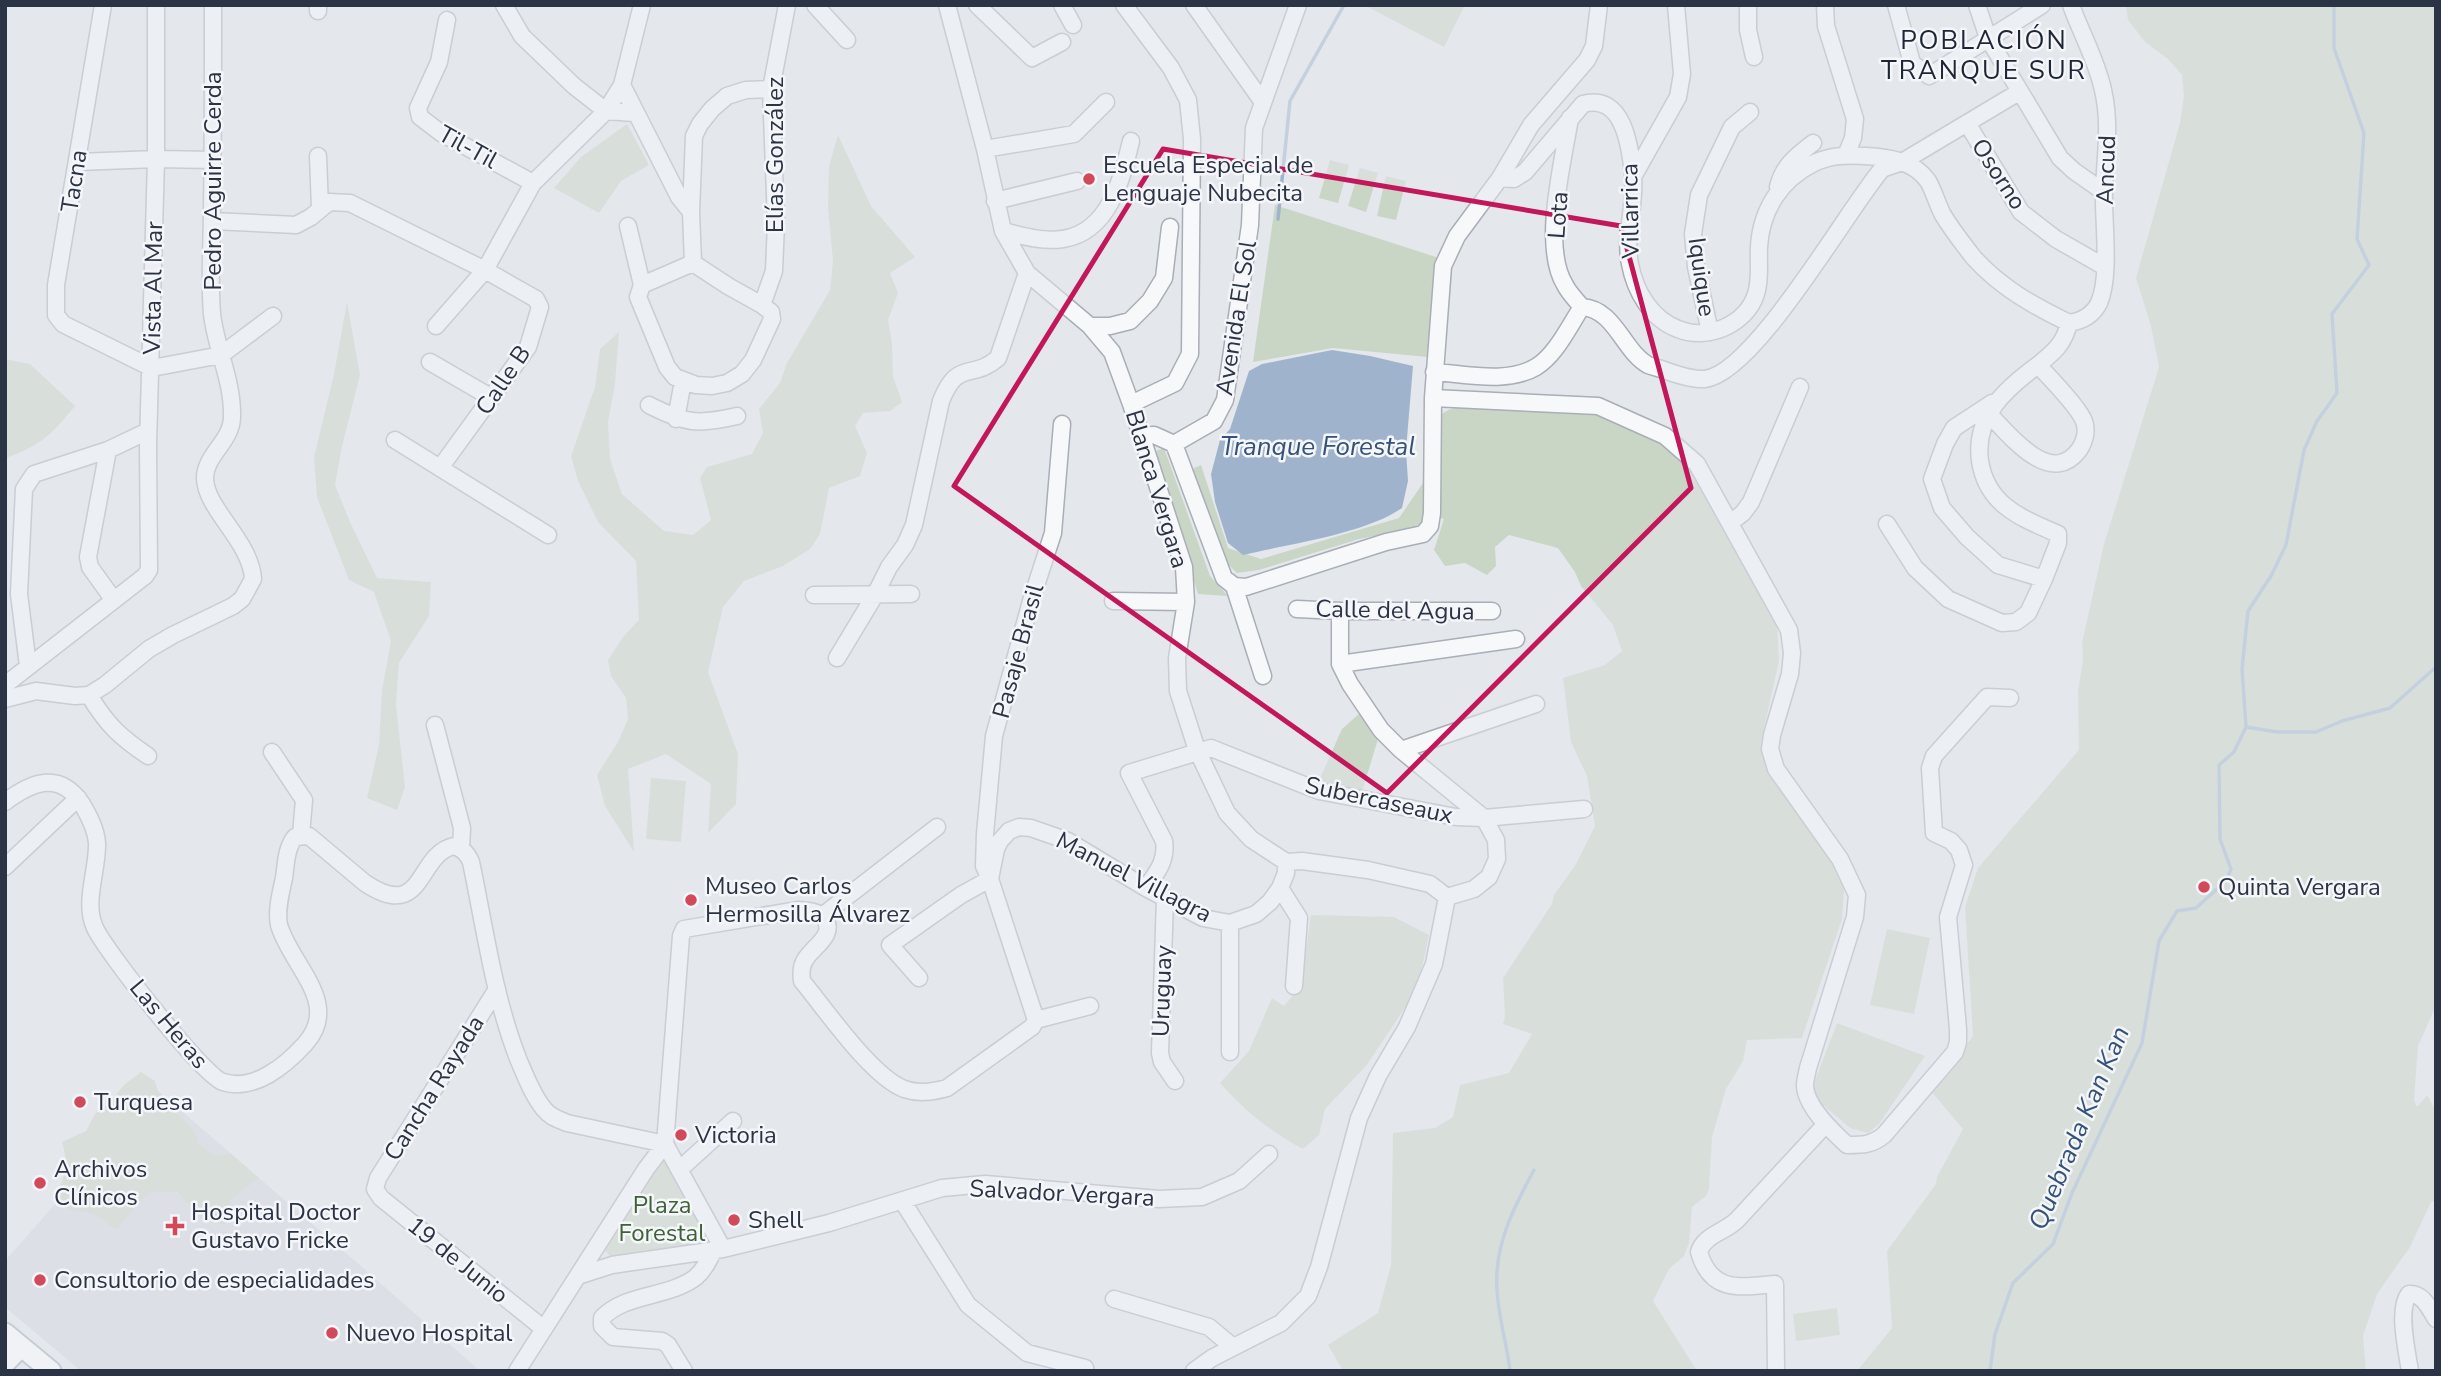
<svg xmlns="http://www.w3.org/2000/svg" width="2441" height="1376" font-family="'Nunito Sans',sans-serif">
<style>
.built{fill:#d2d6de}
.green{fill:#c9d6c5}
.water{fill:#9fb4cc}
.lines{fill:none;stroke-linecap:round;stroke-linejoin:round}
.stream{stroke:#9fb4cc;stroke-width:3.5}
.minor-casing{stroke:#a9aeb7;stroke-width:19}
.major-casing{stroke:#a3abb8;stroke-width:23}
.minor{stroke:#f7f8fa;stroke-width:16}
.major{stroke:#fff;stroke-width:19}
.marked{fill:none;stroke:#c2185b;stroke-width:5;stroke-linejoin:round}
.poi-dot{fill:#d1495b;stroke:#f4f6f9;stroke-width:2.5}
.labels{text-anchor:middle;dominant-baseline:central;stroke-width:5;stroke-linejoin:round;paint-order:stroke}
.street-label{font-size:24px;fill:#2b3445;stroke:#f4f6f9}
.poi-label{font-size:24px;fill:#2b3445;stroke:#f4f6f9;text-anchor:start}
.park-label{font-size:24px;fill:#3f6138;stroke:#f4f6f9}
.neighbourhood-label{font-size:26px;letter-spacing:2px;fill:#1d2536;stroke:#f4f6f9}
.water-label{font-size:26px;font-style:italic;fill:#34527a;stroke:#f4f6f9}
</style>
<rect width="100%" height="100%" fill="#e4e7ec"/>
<path class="built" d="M 156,1089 L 354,1260 L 480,1371 L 81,1371 L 5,1307 L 5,1261 Z"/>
<path class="green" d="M 1364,5 L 1465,5 L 1444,47 Z
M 2126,5 L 2436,5 L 2436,1006 L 2418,1046 L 2414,1100 L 2417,1107 L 2427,1095 L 2436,1111 L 2436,1201 L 2431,1202 L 2410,1247 L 2377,1294 L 2363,1336 L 2366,1371 L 1857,1371 L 1892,1328 L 1887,1251 L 1936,1184 L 1937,1177 L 1963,1129 L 1931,1091 L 1973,1036 L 1965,907 L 1978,868 L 2079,750 L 2078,691 L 2083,660 L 2082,643 L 2104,544 L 2159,367 L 2151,326 L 2136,278 L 2180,123 L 2184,96 L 2182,75 L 2168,59 L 2145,42 L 2128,20 Z
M 627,124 L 649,165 L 621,181 L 599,213 L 554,188 L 581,157 Z
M 838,135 L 871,206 L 915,257 L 890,273 L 898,293 L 888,320 L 892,343 L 893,376 L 902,402 L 890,411 L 863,413 L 855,426 L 867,453 L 860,476 L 829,488 L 820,534 L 810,549 L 783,566 L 744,581 L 723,607 L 708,672 L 738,754 L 736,804 L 708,833 L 711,784 L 666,754 L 628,769 L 634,852 L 605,806 L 597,775 L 618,742 L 628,719 L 626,698 L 611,676 L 608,660 L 623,637 L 639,620 L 636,561 L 598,522 L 578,481 L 571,456 L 595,387 L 600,349 L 619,332 L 615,384 L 608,422 L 610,459 L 622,494 L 664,531 L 693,535 L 711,520 L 700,478 L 707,467 L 752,454 L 763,433 L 759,409 L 780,383 L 787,363 L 830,290 L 833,261 L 828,208 L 829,166 Z
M 1330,160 L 1349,165 L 1338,203 L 1319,198 Z
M 1360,168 L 1378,173 L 1366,212 L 1348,206 Z
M 1386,176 L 1406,181 L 1396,220 L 1377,216 Z
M 1275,205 L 1439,258 L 1428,357 L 1333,348 L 1253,362 Z
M 347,302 L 360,375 L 342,446 L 335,485 L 350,522 L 377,578 L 431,582 L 429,616 L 399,663 L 396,705 L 405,787 L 397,810 L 367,798 L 379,745 L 382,690 L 391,641 L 374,592 L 349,580 L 317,497 L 314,457 L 334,374 Z
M 5,359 L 30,364 L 75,406 C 53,433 40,447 5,458 Z
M 1459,407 L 1595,408 L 1664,439 L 1692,465 L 1777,620 L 1779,661 L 1764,728 L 1763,746 L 1845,877 L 1842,919 L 1802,1038 L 1747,1040 L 1743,1061 L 1726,1089 L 1712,1137 L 1709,1189 L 1706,1196 L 1692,1207 L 1689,1243 L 1684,1256 L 1669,1269 L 1653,1301 L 1697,1371 L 1343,1371 L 1328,1345 L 1378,1313 L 1391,1265 L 1393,1133 L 1435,1128 L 1453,1117 L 1460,1085 L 1509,1073 L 1532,1034 L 1503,1024 L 1505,1017 L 1503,978 L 1552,904 L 1554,895 L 1576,864 L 1595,826 L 1587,776 L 1571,742 L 1563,678 L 1605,665 L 1622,651 L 1613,625 L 1581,586 L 1575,572 L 1558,548 L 1509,535 L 1495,547 L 1496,566 L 1487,575 L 1465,563 L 1445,566 L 1434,550 L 1444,519 L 1433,515 L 1440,415 L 1448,410 Z
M 1164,448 L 1210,576 L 1228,596 L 1198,594 L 1156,451 Z
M 1201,465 L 1228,548 L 1261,559 L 1399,518 L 1423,483 L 1425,512 L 1421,527 L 1359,539 L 1259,570 L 1237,573 L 1226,562 L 1190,470 Z
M 1360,713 L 1378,739 L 1361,795 L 1317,785 L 1342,729 Z
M 651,778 L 686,781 L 681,842 L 646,839 Z
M 1311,915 L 1394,917 L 1429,935 L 1421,972 L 1408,1003 L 1366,1066 L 1325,1109 L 1319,1135 L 1303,1149 C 1271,1132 1245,1111 1220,1083 L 1249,1051 L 1272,998 L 1284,1006 L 1301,986 Z
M 1887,929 L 1930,938 L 1914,1014 L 1870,1005 Z
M 1837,1023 L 1925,1056 L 1879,1124 L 1868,1133 L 1850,1128 L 1816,1099 L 1814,1083 Z
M 141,1072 L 155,1081 C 160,1107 187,1116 198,1138 L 197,1142 L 215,1156 L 230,1153 L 259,1178 L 230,1200 L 232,1215 L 225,1224 C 203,1226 191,1207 178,1192 L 152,1192 L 140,1201 L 117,1229 C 107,1226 101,1216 92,1214 C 70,1208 73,1215 55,1197 C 65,1175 69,1166 62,1142 L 86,1131 L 95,1114 L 110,1102 L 124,1085 Z
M 665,1152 L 716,1247 L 615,1262 L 602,1247 Z
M 1837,1308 L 1840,1335 L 1796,1341 L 1793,1314 Z"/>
<path class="water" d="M 1332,350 L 1370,356 L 1413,366 L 1406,450 L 1408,481 L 1402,508 C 1365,534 1288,544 1243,555 L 1228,543 L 1215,502 L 1211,474 L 1220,440 L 1230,429 L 1249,371 L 1262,364 Z"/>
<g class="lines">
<path class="stream" d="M 1278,219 L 1290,101 L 1344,5
M 2246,727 L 2277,732 L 2316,732 L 2342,721 L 2390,708 L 2436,667
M 1510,1371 C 1507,1343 1498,1317 1497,1289 C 1494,1245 1514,1207 1534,1170
M 1990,1371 L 1995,1334 L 2013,1283 L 2053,1244 L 2072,1193 L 2142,1043 L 2159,941 L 2177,911 L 2196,908 L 2226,881 L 2231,869 L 2220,839 L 2219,765 L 2234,752 L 2246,727 L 2242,669 L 2248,611 L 2271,576 L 2286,545 L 2304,450 L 2317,421 L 2337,393 L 2332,314 L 2369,265 L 2357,239 L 2364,133 L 2334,48 L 2334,5"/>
<g class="minor-casing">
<path id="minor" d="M 103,5 L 56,285 L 56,315 L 63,324 L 152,368 L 221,355 L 273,316
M 318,5 L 318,11
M 504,5 L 522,36 L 574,86 L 606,111 L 634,113
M 815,5 L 847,40
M 947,5 L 985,149 L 1003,231 L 1027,273 L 1090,326 L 1112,352 L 1131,404 L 1184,567 L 1186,602 L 1177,658 L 1178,691 L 1197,750 L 1227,813 L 1251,839 L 1286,862 L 1302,861 L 1368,870 L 1430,884 L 1447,897
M 977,5 L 1032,58 L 1062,42
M 1062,5 L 1073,25
M 1124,5 L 1171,68 L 1188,100 L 1192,139 L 1190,354 L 1175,383 L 1131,404
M 1194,5 L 1262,101
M 1748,5 L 1748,30 L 1754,57
M 1825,5 L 1826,26 L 1855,119 L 1853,138 L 1846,155
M 1896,5 L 1912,63 L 1929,76 L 2042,5
M 1977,5 L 1988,38 L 2060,158 L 2074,171 L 2104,192
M 447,20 L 439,62 L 418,108 L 420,117 L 441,133 L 533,183
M 622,85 L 679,197 L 691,212
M 1570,118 C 1563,162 1541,246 1565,285 C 1569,293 1576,300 1582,307
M 1967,123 L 2021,212 L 2056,239 L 2105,267
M 985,149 L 1074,134 L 1106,102
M 318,156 L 320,208
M 78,162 L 156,159 L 213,160
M 1634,175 L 1678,97 L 1682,74 L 1676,5
M 1500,178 L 1514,179 L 1525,172 L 1583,104 C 1623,93 1630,145 1633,174 C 1636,204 1624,234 1630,264 C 1635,291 1651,319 1678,329 C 1707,341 1746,325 1756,294 C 1761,279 1758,262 1759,247 C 1761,210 1781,179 1814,163 C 1831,155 1848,155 1866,156 C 1888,157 1914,161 1928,181 C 1934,191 1937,204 1943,215 C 1952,230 1963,244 1974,258 C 2001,288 2034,306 2069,323
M 1778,187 C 1783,166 1796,156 1813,143
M 995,201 L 1077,181
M 212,221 L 296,225 L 311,217 L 329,202 L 350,203 L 485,270 L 536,299 L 540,307 L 528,347 L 440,468
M 628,226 L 642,285 L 638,297 L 667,367 L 675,377 L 696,385 L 712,386 L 727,383 L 742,374 L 753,360 L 772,319 L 771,312 L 762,305 L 728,286 L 693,263
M 1003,231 C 1022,236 1043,242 1063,239 C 1109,232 1122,179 1131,141
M 693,263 L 691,212 L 694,136 L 700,124 L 712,109 L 727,96 L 746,90 L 771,89
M 642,285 L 693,263
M 762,305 L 774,271 L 776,223 L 771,89 L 787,5
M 1582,307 C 1615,309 1623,351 1648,365 C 1653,367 1659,368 1664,370 C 1675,374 1693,380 1705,379 C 1755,373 1847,210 1882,169 L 1902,162 L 2019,92
M 2069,323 C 2082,321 2093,315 2099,303 C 2111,275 2103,222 2104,191 C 2105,157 2111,124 2103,90 C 2097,61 2081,33 2071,5
M 436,326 L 485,270 L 533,183 L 606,111 L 622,85 L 642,5
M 1090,326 L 1110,326 L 1130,321 L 1150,301 L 1164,278 L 1170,227
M 1710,332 L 1696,267 L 1693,234 L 1699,195 L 1732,127 L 1750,112
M 430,362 L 492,398
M 1434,372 C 1466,374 1507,384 1536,367 C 1556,355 1569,326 1582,307
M 1433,398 L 1598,406 L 1665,436 L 1697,464 L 1789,630 L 1792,653 L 1790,674 L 1772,735 L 1770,749 L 1776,769 L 1840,859 L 1857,895 L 1855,917 L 1808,1068 C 1807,1074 1805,1080 1805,1085 C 1805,1106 1833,1132 1847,1145 C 1863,1145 1872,1145 1884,1135 L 1955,1052 L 1958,1042 L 1958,1029 L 1948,917 L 1964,865 L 1959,850 L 1951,841 L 1934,833 L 1930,768 L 1934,756 L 1987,697 L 2010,698
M 1992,403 L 1954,428 L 1945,444 L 1932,479 L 1942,508 L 1967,537 L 1998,565 L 2044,579
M 649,405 C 686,424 698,425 737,416
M 1988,413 C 2008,433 2050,489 2079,450 C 2085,441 2088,429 2083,419 C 2076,404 2050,378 2038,365
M 676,419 L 683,381
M 1141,436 L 1154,435 L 1174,444 L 1224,578 L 1234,586 L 1246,587 L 1386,542 L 1423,534 L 1430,526 L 1432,513 L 1433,398 L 1443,266 L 1457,236 L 1500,178 L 1531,125 L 1587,60 L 1594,46 L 1599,5
M 395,440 L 548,535
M 1174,444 L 1214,421 L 1225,400 L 1250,225 L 1254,128 L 1298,5
M 108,450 L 88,557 L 90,567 L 113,599
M 1730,523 L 1743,513 L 1751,502 L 1800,387
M 1887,524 L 1915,568 L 1948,599 L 2002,623 L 2016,622 L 2028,613 L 2044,579 L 2058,543 L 2058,534 C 2022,518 1987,506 1980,461 C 1974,417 2005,389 2038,365 C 2054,352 2064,344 2069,323
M 1234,586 L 1263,676
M 814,595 L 911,594
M 1113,601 L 1186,602
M 1297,609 L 1340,611 L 1492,611
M 1340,611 L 1340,664 L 1350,684 L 1381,730 L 1401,750 L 1484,818 L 1496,840 L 1497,859 L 1489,877 L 1474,889 L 1447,897
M 837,658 L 875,595 L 889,567 L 905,545 L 914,525 L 941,401 C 958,358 972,381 998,358 L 1027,273
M 1340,664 L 1516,639
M 28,666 L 19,594 L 24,489 L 34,474 L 108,450 L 148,431
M 5,685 L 145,576 L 149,570 L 148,445 L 156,159 L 156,5
M 89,695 C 107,725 120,737 148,756
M 5,699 L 36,691 L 75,696 L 89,695 L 105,685 L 149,649 L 173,635 L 233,606 L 242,599 L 253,579 C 251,542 206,509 205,479 C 204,456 232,441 232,417 C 233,381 216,349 212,314 C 209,279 212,242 212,207 C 213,140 213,73 213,5
M 435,725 L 462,828 L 461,848
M 1401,750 L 1536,704
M 272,752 L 304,800 L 301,835
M 5,802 C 33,781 60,771 82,804 C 89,816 96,829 97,843 C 98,870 83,902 95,928 C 105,950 203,1076 223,1082 C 254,1092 286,1065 305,1044 C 342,1003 291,966 279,925 C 276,910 281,892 284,878 C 286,864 286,848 295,837 L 309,836 L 365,883 C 425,923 416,854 454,846 C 463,849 467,853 471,862 C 485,929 494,998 519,1061 C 526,1077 533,1096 544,1109 C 550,1117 558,1119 567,1123 L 665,1144
M 5,867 L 78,798
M 1146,888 C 1157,872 1167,861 1164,841 L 1129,773 L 1211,748 L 1319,791 L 1456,817 L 1484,818 L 1584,809
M 1280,888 L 1299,918 L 1294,986
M 1165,898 L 1160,1053 L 1162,1062 L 1175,1081
M 822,916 L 937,827
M 1230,923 L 1230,1052
M 919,978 L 890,945 L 961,895 L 990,879 L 984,866 L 985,834 L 994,736 L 1031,601 L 1053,533 L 1062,424
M 497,989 L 378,1178 L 375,1189 L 381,1198 L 544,1329
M 1036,1020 L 1090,1006
M 665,1144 L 723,1249
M 680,1169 L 733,1121
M 903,1202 L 968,1305 L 1027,1353 L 1085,1368
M 578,1276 L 612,1265 L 723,1249 L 829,1223 L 942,1188 L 985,1184 L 1159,1199 L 1202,1197 L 1239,1181 L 1269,1154
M 1114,1299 L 1209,1327 L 1233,1347
M 517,1371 L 646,1169 L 665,1144 L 681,936 L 684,929 L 798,910 C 808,911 818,911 824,918 C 837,935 812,947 805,960 C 801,966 801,974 802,981 C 826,1010 871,1076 904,1089 C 919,1094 932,1092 947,1088 L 1032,1027 L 1036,1020 L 990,879 L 996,849 L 1000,841 L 1009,831 L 1019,827 L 1031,828 L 1068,841 L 1146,888 L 1203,918 L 1230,923 L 1256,914 L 1270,902 L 1280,888 L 1286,873 L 1286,862
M 684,1371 L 668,1345 L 662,1341 L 613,1337 L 602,1326 L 602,1318 C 625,1293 669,1298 696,1277 C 704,1270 709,1260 714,1250
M 1194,1371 L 1212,1358 L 1281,1323 L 1308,1296 L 1319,1267 L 1359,1118 L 1378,1076 L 1407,1027 L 1434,964 L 1447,897
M 1776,1371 L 1775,1284 C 1741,1287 1711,1294 1699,1252 C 1704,1235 1725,1232 1737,1220 L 1825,1125
M 2410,1371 C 2407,1352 2397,1309 2409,1294 C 2423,1293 2429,1308 2436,1319"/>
</g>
<g class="major-casing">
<path id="major" d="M 5,1333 L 51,1371
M 5,1363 L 21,1347"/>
</g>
<use href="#minor" class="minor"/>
<use href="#major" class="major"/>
</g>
<path d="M0 0H2441V1376H0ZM 1163,149 L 1621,226 L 1691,488 L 1387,793 L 954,486 Z" fill="#e4e7ec" fill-opacity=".55" fill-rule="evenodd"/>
<path class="marked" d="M 1163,149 L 1621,226 L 1691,488 L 1387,793 L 954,486 Z"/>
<g class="poi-dot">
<circle cx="1089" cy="179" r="7"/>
<circle cx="2204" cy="887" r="7"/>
<circle cx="691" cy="900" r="7"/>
<circle cx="80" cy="1102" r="7"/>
<circle cx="681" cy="1135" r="7"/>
<circle cx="40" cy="1183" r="7"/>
<circle cx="734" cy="1220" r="7"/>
<path d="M171.5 1215.5h7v7h7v7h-7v7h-7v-7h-7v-7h7z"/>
<circle cx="40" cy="1280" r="7"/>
<circle cx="332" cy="1333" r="7"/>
</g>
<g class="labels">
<g class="street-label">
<text transform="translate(468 147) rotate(29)">Til-Til</text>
<text transform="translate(775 155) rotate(-90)">Elías González</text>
<text transform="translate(2106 170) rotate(-88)">Ancud</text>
<text transform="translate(1999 174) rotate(57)">Osorno</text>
<text transform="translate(74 181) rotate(-81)">Tacna</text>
<text transform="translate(213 181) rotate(-90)">Pedro Aguirre Cerda</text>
<text transform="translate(1630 211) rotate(-91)">Villarrica</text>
<text transform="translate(1558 215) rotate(-86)">Lota</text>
<text transform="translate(1702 277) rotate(82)">Iquique</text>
<text transform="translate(153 288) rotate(-89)">Vista Al Mar</text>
<text transform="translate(1236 318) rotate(-81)">Avenida El Sol</text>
<text transform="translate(503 380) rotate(-56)">Calle B</text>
<text transform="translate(1157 489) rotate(73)">Blanca Vergara</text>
<text transform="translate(1395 610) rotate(1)">Calle del Agua</text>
<text transform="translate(1018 651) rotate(-75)">Pasaje Brasil</text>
<text transform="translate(1379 800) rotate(12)">Subercaseaux</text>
<text transform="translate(1134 877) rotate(27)">Manuel Villagra</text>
<text transform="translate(1162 991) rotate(-88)">Uruguay</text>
<text transform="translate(169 1024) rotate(50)">Las Heras</text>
<text transform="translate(434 1088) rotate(-58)">Cancha Rayada</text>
<text transform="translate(1062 1193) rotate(3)">Salvador Vergara</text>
<text transform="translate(458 1260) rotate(39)">19 de Junio</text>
</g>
<g class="poi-label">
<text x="1103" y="165">Escuela Especial de<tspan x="1103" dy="28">Lenguaje Nubecita</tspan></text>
<text x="705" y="886">Museo Carlos<tspan x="705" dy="28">Hermosilla Álvarez</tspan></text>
<text x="2218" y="887">Quinta Vergara</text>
<text x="94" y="1102">Turquesa</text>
<text x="695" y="1135">Victoria</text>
<text x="54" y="1169">Archivos<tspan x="54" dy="28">Clínicos</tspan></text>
<text x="191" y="1212">Hospital Doctor<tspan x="191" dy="28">Gustavo Fricke</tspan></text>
<text x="748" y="1220">Shell</text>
<text x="54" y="1280">Consultorio de especialidades</text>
<text x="346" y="1333">Nuevo Hospital</text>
</g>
<g class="park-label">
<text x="662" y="1205">Plaza<tspan x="662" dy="28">Forestal</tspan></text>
</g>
<g class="neighbourhood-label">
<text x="1984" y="40">POBLACIÓN<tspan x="1984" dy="30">TRANQUE SUR</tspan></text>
</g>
<g class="water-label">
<text x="1318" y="446">Tranque Forestal</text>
<text transform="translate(2079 1128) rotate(-67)">Quebrada Kan Kan</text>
</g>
</g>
<rect width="2441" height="1376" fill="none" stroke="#2b3445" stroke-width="14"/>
</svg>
